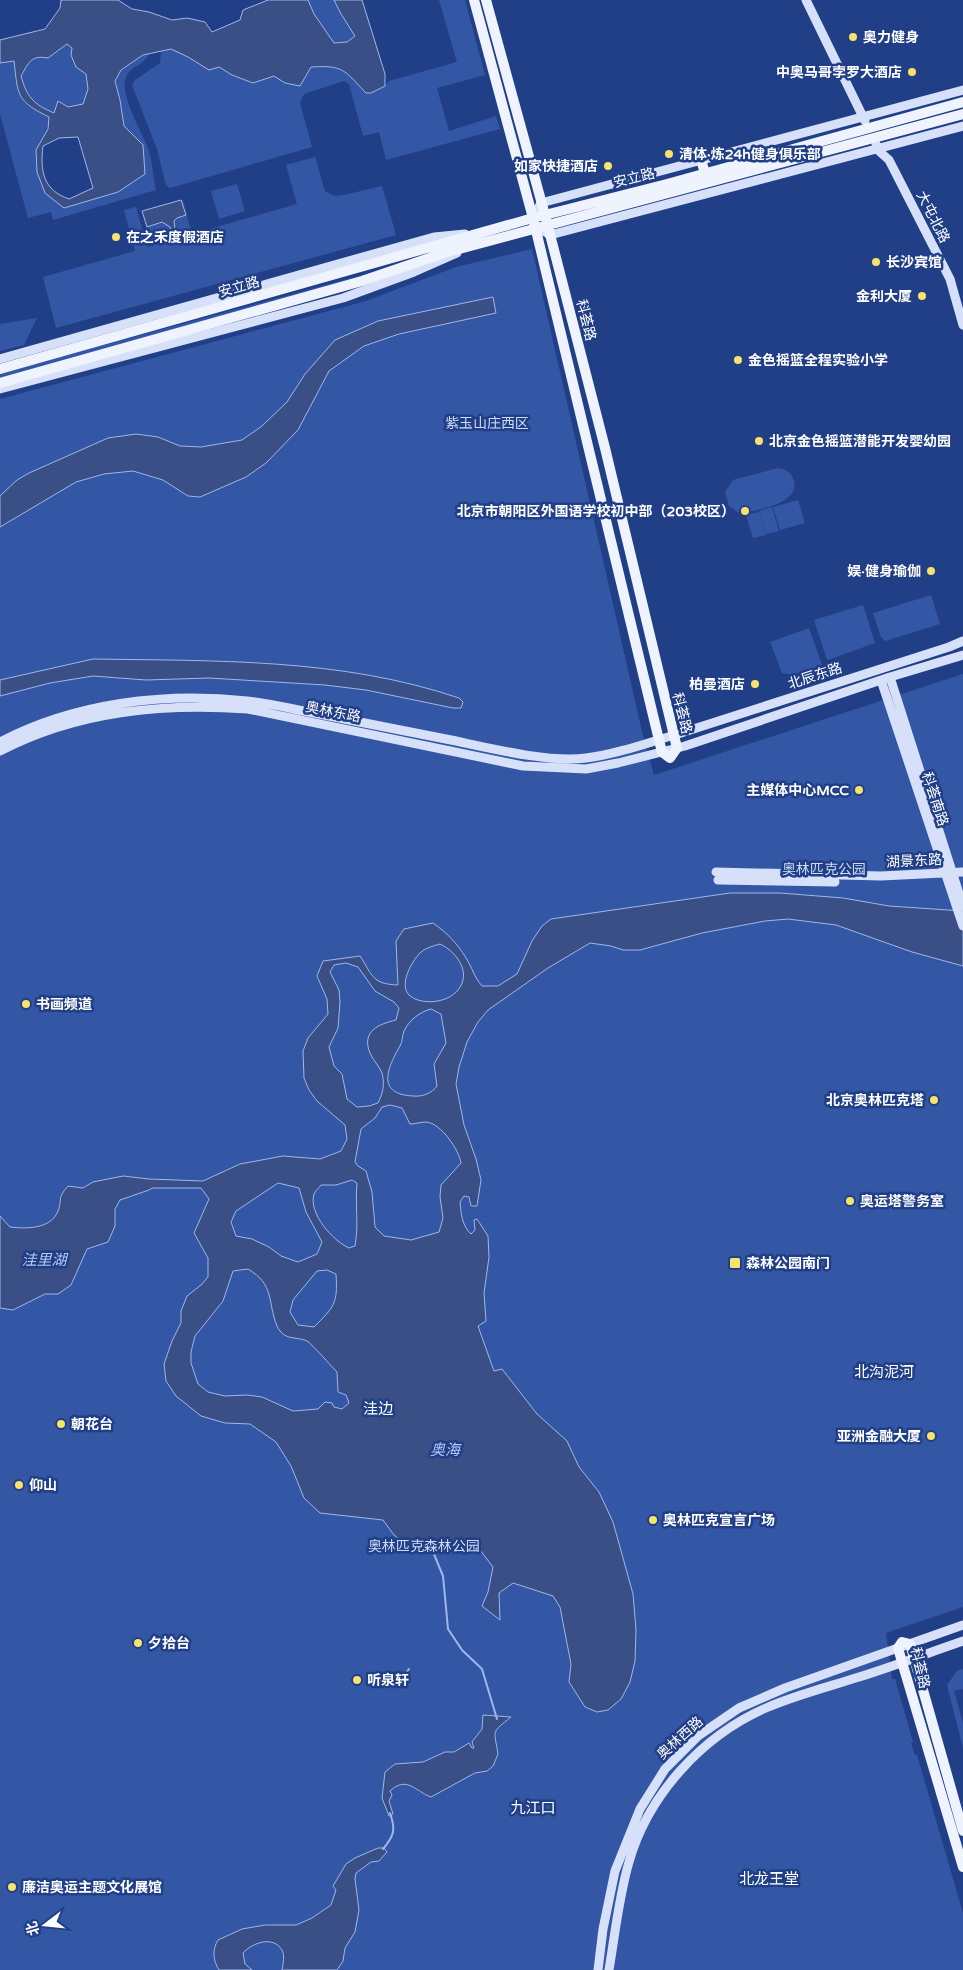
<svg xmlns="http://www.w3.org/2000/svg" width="963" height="1970" font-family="'Varela Round','Noto Sans SC',sans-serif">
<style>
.green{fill:#3457a5}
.water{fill:#394f85;stroke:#9fb7eb;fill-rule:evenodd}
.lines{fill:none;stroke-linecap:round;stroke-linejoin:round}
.stream{stroke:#9fb7eb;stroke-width:2}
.secondary{stroke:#d6e0f8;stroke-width:9}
.primary{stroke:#eff3fe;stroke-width:10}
.poi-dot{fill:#f7e36c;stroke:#213f87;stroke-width:2}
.labels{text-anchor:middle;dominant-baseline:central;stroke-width:5;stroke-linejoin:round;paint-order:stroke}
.poi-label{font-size:14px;font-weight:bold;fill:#fff;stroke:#213f87;text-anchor:start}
.street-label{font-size:14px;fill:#fff;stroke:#213f87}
.park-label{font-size:14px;fill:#cfdcf8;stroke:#213f87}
.water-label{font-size:15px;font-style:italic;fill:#b7c9f1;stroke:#213f87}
.neighbourhood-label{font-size:15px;fill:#fff;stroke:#213f87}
</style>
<rect width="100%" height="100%" fill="#213f87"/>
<path class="green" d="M 308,0 L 334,0 L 341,14 L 356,36 L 347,42 L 333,43 L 314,14 Z
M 439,0 L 465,0 L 485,75 L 437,88 L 449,131 L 496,116 L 500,129 L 386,160 L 379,132 L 363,136 L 349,84 L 344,81 L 304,94 L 300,103 L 312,147 L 170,188 L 166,185 L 157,149 L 132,85 L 135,80 L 160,63 L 161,51 L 171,49 L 219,67 L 232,75 L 253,83 L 274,76 L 285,83 L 311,67 L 330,66 L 385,86 L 389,81 L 457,62 Z
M 67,44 C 78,53 89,73 88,88 C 88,93 85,99 83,104 C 76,105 58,113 53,112 C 33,109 26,92 21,76 C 29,62 31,55 48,58 Z
M 149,54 C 145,64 132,66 127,75 C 116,90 144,135 149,151 C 153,164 153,177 156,190 L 53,220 L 51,212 L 28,218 L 0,114 L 0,63 L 14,60 C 17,94 16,102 49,117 C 48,136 41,135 37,150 C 30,172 52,192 64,208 L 118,192 L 143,145 L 124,126 L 120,100 L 115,80 C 122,68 135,57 149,54 Z
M 315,157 L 325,191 L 334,196 L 344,195 L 382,186 L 396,235 L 56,328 L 43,277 L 135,251 L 124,210 L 136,207 L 147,247 L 297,204 L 286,165 Z
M 237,184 L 245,211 L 219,219 L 211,191 Z
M 183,200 L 191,231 L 151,242 L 142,211 Z
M 532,249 L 641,727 L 654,775 L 963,674 L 963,1607 L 886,1633 L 892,1679 L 895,1679 L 913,1742 L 911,1743 L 915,1755 L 917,1755 L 963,1913 L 963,1970 L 0,1970 L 0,399 L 366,301 L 456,267 Z
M 378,271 L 379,273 L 0,380 L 0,373 Z
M 37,318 L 24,345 L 0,351 L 0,324 Z
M 778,468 C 784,469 790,471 793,478 C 804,502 758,511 742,513 L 737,512 L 729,506 L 725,492 L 733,480 Z
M 798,500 L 805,523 L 780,530 L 773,507 Z
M 772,507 L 779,531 L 766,534 L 759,511 Z
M 759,512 L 766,535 L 753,538 L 746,515 Z
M 931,595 L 940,624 L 885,641 L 881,637 L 873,613 Z
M 863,605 L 875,643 L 828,660 L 826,657 L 814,620 Z
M 809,628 L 822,665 L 792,675 L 782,673 L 770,642 Z
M 963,1669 L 963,1689 L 954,1691 L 963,1723 L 963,1748 L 947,1685 L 957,1671 Z"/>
<path class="water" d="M 61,0 L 118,0 L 132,9 L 149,12 L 172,20 L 187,18 L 205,22 L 212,32 L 240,20 L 243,10 L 268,0 L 308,0 L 314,14 L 334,43 L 347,42 L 355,36 L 341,14 L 334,0 L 362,0 L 385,74 L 385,86 L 371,93 L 366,93 C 344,70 344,65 311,67 L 300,86 L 285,83 L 274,76 L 253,83 L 232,75 L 219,67 L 209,70 L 188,57 L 171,49 L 143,55 L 121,70 L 115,81 L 120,100 L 124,126 L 143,145 L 145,174 L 118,192 L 64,208 L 45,193 L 37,172 L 36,150 L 48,129 L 49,117 C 16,101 18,95 14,61 L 0,63 L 0,40 L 45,29 L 60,8 ZM 67,44 L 72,48 L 71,55 L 76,67 L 86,74 L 88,89 L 83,104 L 68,107 L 58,101 L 54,113 C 33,104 27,97 21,76 C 29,62 31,55 48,58 ZM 78,137 L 93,188 L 69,199 C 43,190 40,171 43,146 L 59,138 Z
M 181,200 L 186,215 L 177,218 L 174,221 L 175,229 L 171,230 L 170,227 L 162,222 L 147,227 L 142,211 Z
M 493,297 L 496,313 L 399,334 L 364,346 L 329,371 L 298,430 L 266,463 L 246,477 L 200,497 L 188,496 L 163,480 L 133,471 L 104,474 L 76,482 L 0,527 L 0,496 L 17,480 L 29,473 L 108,438 L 136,434 L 158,437 L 180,446 L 201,447 L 242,440 L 262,426 L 287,402 L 305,374 L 335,340 L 378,321 Z
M 93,659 C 216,661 341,658 459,698 L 463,702 L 461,708 L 453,708 L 366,690 L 325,685 L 209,678 L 146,680 L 93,676 L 50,683 L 0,696 L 0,680 Z
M 730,893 L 780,893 L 843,898 L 889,906 L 963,911 L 963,966 L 912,952 L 836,925 L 788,919 L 765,921 L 702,933 L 640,950 L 623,950 L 611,946 L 590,943 L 548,968 L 488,1010 L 478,1022 L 467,1042 L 459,1067 L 456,1084 L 464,1125 L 476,1159 L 481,1180 L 477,1206 L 471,1206 L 469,1197 L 464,1196 L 460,1202 C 461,1213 462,1226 471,1234 L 475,1230 L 474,1220 L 477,1219 L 488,1236 L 489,1257 L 484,1293 L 486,1321 L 478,1326 L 494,1371 L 502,1369 L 537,1414 L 567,1441 L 579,1467 L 599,1492 L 613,1522 L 633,1594 L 636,1630 L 635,1661 L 630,1682 L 621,1699 L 608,1710 L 597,1712 L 585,1707 L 569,1682 L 571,1664 L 560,1607 L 553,1596 L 513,1583 L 499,1593 L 500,1620 L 482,1606 L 488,1592 L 493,1567 L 477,1546 L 459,1543 L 439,1549 L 405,1543 L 394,1535 L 383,1520 L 320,1513 L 304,1498 L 291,1466 L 276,1442 L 250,1424 L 225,1423 L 201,1416 L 176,1396 L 166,1381 L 164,1364 L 172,1341 L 181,1323 L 181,1311 L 187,1296 L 201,1285 L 208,1277 L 208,1258 L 194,1233 L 209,1199 L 201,1188 L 152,1188 L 149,1190 L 120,1200 L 115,1209 L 115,1226 L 108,1242 L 87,1249 L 71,1285 L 58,1294 L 45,1294 L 13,1310 L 0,1308 L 0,1216 L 10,1227 C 27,1229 51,1229 58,1211 C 63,1198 56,1200 68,1186 L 83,1188 L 93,1182 L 123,1176 L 149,1179 L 203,1181 L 240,1164 L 283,1156 L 320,1159 L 341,1151 L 347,1139 L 345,1125 L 317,1101 L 309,1090 L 304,1078 L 303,1051 L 308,1038 L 328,1014 L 327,999 L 317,976 L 323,961 L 360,956 C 373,976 372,984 398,985 L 396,941 L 404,929 L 433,923 C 447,933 457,943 466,958 C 472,967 474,977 482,986 L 498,986 L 517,974 L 532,941 L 542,926 L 551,919 ZM 440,944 C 457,952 472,973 458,990 C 448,1003 421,1006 409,995 C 399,985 411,962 420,953 C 425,948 433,946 440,944 ZM 346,963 L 358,967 L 375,991 L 394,1002 L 399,1008 L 396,1020 C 379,1024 361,1031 370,1053 C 373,1060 379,1066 382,1073 C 385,1084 383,1093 378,1103 L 369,1106 L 357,1107 L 347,1099 L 342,1074 L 334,1066 L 329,1047 L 338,1028 L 340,1002 L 339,990 L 330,972 L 334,965 ZM 431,1009 L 441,1014 L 446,1043 L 434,1064 L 437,1086 C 432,1093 423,1097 413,1096 C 375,1094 388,1067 400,1046 C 403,1041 402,1035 404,1031 C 409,1020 420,1012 431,1009 ZM 390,1105 L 402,1108 L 410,1124 C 415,1124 421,1122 426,1122 C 441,1123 459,1150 461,1163 L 441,1185 L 440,1197 L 443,1218 L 439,1232 L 411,1240 L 384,1236 L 375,1227 L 372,1192 L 366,1171 L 358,1166 L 355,1162 L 361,1129 L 375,1118 L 382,1107 ZM 352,1180 L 357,1183 C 355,1205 359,1224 355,1246 L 349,1248 C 333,1241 308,1213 314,1194 C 315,1191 319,1188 321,1185 L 336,1185 ZM 278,1183 L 299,1188 L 306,1212 L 322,1242 L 317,1254 L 298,1262 L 281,1256 L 269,1247 L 252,1239 L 236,1236 L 231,1222 L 236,1211 ZM 248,1269 C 275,1285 267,1301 277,1326 C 284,1341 295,1336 307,1341 C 312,1344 331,1366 337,1372 L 338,1392 L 346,1395 L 349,1403 L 342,1409 L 334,1407 L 332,1403 L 325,1402 L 318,1409 L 293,1411 L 262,1397 L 247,1395 L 225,1396 L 208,1392 L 198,1384 L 191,1363 L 191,1352 L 195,1336 L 223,1301 L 233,1271 ZM 327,1270 L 336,1274 C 338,1304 334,1307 314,1327 L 298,1325 L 290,1312 L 293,1300 L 317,1271 Z
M 483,1715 L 511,1717 C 491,1733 494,1729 498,1754 L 493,1766 L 487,1771 L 475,1773 L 431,1797 C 416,1792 407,1775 390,1791 L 392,1795 L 389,1801 L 393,1814 L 389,1816 L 382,1798 L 385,1772 L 395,1764 L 423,1762 L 445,1752 L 454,1752 L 469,1743 L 472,1748 L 474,1748 L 472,1742 L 482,1729 Z
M 378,1848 L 384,1848 L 387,1852 L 379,1861 L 371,1862 L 356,1873 L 355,1879 L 359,1910 L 355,1932 L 345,1948 L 343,1961 L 337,1970 L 282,1970 C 283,1964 285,1955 282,1950 C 273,1935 252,1943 243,1953 L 245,1964 L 252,1970 L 219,1970 C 213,1960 212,1950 218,1940 L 242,1929 L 265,1925 L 296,1925 L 312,1918 L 331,1905 L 336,1890 L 333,1886 L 346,1864 L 355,1858 Z"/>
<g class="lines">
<path class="stream" d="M 431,1547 L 443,1576 L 448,1629 L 462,1650 L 482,1669 L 497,1719
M 395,1681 L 401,1679 L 409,1669
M 383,1849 C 394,1836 396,1830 390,1813"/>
<path class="secondary" d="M 806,0 L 865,121
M 876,144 L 879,151 L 889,160 L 950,279 L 963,325
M 533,218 L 541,203 L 963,90
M 545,232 L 550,235 L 963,126
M 0,359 L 434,237 L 465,234
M 0,389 L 343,298 L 414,272 L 457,253
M 890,677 L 963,906
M 881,680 L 963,926
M 0,742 C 75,703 164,692 247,701 C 269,703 292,709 314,713 C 360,722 405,731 451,740 C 489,748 549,763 586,758 C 618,754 650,742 681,733 L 949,647 L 963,641
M 0,751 C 77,711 162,703 248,709 L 523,766 L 586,769 L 618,763 L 685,746 L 890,677 L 963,655
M 716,872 L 881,876 L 963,872
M 718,880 L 835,882
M 598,1970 L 603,1929 L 615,1871 L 640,1809 L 665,1769 L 698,1736 L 739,1708 L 785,1688 L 963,1625
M 609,1970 C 615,1934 619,1896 629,1862 C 648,1795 702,1736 766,1708 C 796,1695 828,1687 859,1677 C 894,1666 928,1653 963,1641"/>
<path class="primary" d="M 474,0 L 533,218 L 659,740 L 662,752 L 670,758 L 677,748 L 605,448 L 545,215 L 486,0
M 701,160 L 705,173
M 0,369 L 533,218 L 667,184 L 963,102
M 0,383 L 362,281 L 444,253 L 963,114
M 963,1831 L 910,1644 L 902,1642 L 898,1648 L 902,1662 L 963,1867"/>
</g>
<g class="poi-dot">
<circle cx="853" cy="37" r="5"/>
<circle cx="912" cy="72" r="5"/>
<circle cx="669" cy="154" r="5"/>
<circle cx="608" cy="166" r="5"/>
<circle cx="116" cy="237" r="5"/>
<circle cx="876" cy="262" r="5"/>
<circle cx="922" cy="296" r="5"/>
<circle cx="738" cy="360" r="5"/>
<circle cx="759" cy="441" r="5"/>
<circle cx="745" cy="511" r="5"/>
<circle cx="931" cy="571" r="5"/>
<circle cx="755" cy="684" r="5"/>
<circle cx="859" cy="790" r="5"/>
<circle cx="26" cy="1004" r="5"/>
<circle cx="934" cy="1100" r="5"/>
<circle cx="850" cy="1201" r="5"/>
<rect x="729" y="1257" width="12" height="12" rx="2.5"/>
<circle cx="61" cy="1424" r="5"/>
<circle cx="931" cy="1436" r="5"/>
<circle cx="19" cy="1485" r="5"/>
<circle cx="653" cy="1520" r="5"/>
<circle cx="138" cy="1643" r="5"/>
<circle cx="357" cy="1680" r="5"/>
<circle cx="12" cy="1887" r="5"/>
</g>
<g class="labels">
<g class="poi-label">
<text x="863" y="37">奥力健身</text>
<text x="902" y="72" text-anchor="end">中奥马哥孛罗大酒店</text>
<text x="679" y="154">清体·炼24h健身俱乐部</text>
<text x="598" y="166" text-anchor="end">如家快捷酒店</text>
<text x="126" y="237">在之禾度假酒店</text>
<text x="886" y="262">长沙宾馆</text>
<text x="912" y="296" text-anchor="end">金利大厦</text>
<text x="748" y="360">金色摇篮全程实验小学</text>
<text x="769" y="441">北京金色摇篮潜能开发婴幼园</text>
<text x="735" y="511" text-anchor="end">北京市朝阳区外国语学校初中部（203校区）</text>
<text x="921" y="571" text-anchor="end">娱·健身瑜伽</text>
<text x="745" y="684" text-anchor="end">柏曼酒店</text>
<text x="849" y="790" text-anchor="end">主媒体中心MCC</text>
<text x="36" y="1004">书画频道</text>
<text x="924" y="1100" text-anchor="end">北京奥林匹克塔</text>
<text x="860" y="1201">奥运塔警务室</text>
<text x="746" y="1263">森林公园南门</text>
<text x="71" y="1424">朝花台</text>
<text x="921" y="1436" text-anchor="end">亚洲金融大厦</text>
<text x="29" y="1485">仰山</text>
<text x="663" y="1520">奥林匹克宣言广场</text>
<text x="148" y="1643">夕拾台</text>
<text x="367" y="1680">听泉轩</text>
<text x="22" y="1887">廉洁奥运主题文化展馆</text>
</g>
<g class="street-label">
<text transform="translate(634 178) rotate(-14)">安立路</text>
<text transform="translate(933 217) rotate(63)">大屯北路</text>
<text transform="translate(239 287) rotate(-16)">安立路</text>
<text transform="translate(586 320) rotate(76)">科荟路</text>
<text transform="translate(815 676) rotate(-18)">北辰东路</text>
<text transform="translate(333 712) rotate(11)">奥林东路</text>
<text transform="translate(682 713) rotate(76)">科荟路</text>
<text transform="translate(935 799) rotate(72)">科荟南路</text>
<text transform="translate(914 861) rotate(-3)">湖景东路</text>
<text transform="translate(920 1668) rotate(77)">科荟路</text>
<text transform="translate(680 1738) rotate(-42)">奥林西路</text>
</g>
<g class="park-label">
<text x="487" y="423">紫玉山庄西区</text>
<text x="824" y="869">奥林匹克公园</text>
<text x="424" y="1546">奥林匹克森林公园</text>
</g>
<g class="water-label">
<text x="44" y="1260">洼里湖</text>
<text x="445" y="1450">奥海</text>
</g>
<g class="neighbourhood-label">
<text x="884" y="1372">北沟泥河</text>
<text x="378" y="1409">洼边</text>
<text x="533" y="1808">九江口</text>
<text x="769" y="1879">北龙王堂</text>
</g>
</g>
<g transform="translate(45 1925) rotate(254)" stroke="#213f87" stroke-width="4" paint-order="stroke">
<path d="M0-4L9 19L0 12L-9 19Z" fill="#ffffff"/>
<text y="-8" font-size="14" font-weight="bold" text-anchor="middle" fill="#ffffff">北</text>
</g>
</svg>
